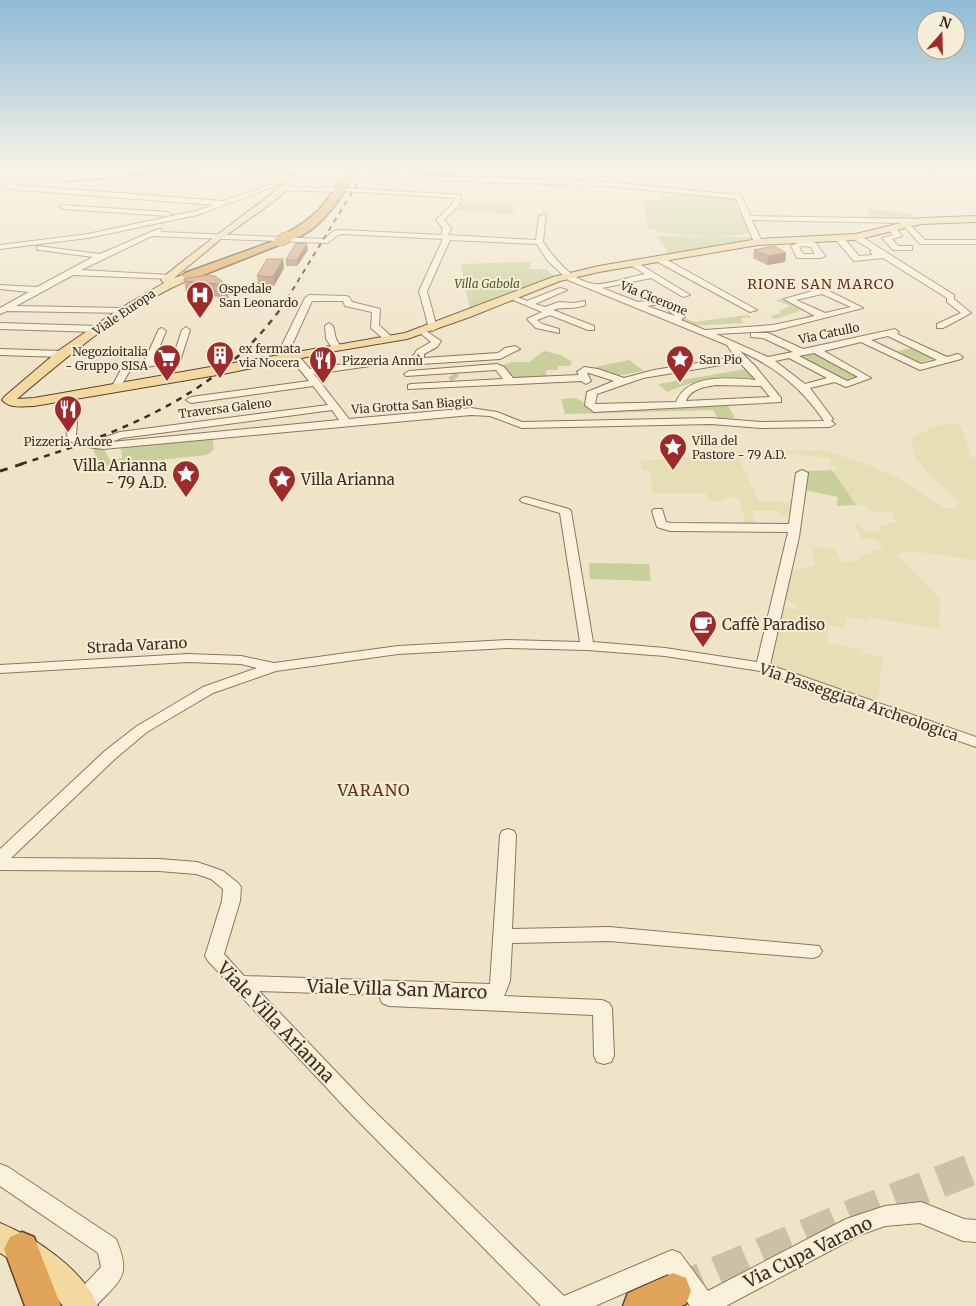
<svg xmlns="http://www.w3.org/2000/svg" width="976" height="1306" font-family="Merriweather,serif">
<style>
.farmland{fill:#e6deb5}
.green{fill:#c9cf9b}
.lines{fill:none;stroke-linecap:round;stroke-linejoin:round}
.stream{stroke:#6f938a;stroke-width:2}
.minor-tunnel{stroke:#ccc0a6;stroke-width:9;stroke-dasharray:9 5;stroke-linecap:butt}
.highway-tunnel{stroke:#ccc0a6;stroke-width:32;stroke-dasharray:32 16;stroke-linecap:butt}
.minor-casing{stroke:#8d765c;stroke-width:2}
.major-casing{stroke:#5b4430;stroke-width:2}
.highway-casing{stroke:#5b4430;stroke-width:3}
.minor{fill:#faf1dc;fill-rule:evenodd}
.major{fill:#f3d9a0;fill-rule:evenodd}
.highway{fill:#e0a458;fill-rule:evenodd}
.rail-far2{stroke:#3d2e20;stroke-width:2;stroke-dasharray:5 5;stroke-linecap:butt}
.rail-far1{stroke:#3d2e20;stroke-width:2.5;stroke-dasharray:6 6;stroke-linecap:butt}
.rail{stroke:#3d2e20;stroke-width:3;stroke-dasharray:8 8;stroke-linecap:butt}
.highway-bridge-casing{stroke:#5b4430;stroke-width:12;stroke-linecap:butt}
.highway-bridge{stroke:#e0a458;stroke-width:11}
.wall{fill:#b2896c}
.shaded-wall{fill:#916f58}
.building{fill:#cf9f7d;stroke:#916f58}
.labels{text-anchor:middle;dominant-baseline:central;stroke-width:4;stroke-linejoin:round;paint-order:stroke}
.far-park-label{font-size:12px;font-style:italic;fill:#4d5a26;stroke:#f7eed8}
.far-poi-label{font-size:12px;fill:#3d2e20;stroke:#f7eed8;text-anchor:start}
.far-street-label{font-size:12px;fill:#3d2e20;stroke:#f7eed8}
.far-neighbourhood-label{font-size:14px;letter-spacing:1px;fill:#6b2e1e;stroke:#f7eed8}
.poi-label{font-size:15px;fill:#3d2e20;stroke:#f7eed8;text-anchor:start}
.street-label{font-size:15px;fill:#3d2e20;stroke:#f7eed8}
.neighbourhood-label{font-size:16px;letter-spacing:1px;fill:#6b2e1e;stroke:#f7eed8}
.near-street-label{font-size:18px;fill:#3d2e20;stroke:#f7eed8}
</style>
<rect width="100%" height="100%" fill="#f0e4c8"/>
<path class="farmland" d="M 958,423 L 962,429 L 971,457 L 976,458 L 976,560 L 910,551 L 896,555 L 940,599 L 939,629 L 868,617 L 867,620 L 847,617 L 844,628 L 829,626 L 826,643 L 863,649 L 862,653 L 883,657 L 877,703 L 772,665 L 769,661 L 780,608 L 797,609 L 799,607 L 783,599 L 789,571 L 815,566 L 813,547 L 835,549 L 842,563 L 861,560 L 860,556 L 883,548 L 878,541 L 874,541 L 873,538 L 862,539 L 854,524 L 858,524 L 868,532 L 881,531 L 879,526 L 887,526 L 886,523 L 897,522 L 892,517 L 896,516 L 892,511 L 872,512 L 865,506 L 856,505 L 832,470 L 837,470 L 834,466 L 829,466 L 830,459 L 810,456 L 810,458 L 797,454 L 772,455 L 774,457 L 739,460 L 759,501 L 794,502 L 793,517 L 781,517 L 778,511 L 751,511 L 756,525 L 744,525 L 743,519 L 745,518 L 738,498 L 726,497 L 726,501 L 708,501 L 706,493 L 652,493 L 651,470 L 641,470 L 641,461 L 708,455 L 708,452 L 823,450 L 874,467 L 898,478 L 943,508 L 956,508 L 960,502 L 926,472 L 913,453 L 912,442 L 913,437 L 933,427 Z"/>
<path class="green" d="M 665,195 C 687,195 715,191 735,200 L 748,230 L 748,233 C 734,238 688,236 672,234 C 663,233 657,230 649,229 L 643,200 L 662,200 L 663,199 L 656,196 Z
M 496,203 L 514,204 L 513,214 L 459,210 L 461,204 Z
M 865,208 L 913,214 L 916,219 L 872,218 Z
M 656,236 L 753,237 L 755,243 L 671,256 Z
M 531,262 L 529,269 L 546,269 L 557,279 L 470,312 L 461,264 Z
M 784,298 L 819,315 L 809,318 L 805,316 L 812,314 L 803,310 L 776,319 L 770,317 L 782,312 L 779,311 L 790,306 L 774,300 Z
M 748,315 L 752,318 L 741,318 L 743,323 L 690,326 L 676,320 L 684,318 L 695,322 Z
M 914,347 L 937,358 L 918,363 L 894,352 Z
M 544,351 L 561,355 L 572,362 L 570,366 L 558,366 L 558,370 L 546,370 L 547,378 L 510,381 L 497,367 L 512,362 L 529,362 Z
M 815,351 L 865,377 L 849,384 L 794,355 Z
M 629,360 L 644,371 L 617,376 L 595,367 Z
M 747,369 L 762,382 C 724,378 703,376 667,392 L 658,384 Z
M 576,398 L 594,409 L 726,402 L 735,418 L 718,418 L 713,410 L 565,414 L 561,399 Z
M 213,439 L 214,450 L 207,455 L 100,466 L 93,449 L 103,448 L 110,460 L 122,458 L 121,447 Z
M 832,470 L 854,502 L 856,505 L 837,506 L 838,497 L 809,491 L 802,487 L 804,476 L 809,475 L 807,471 Z
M 589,563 L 649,564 L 651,581 L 590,579 Z"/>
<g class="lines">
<path class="stream" d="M 66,182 L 157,174 L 217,172"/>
<path class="minor-tunnel" d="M 452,375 L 455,379"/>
<path class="highway-tunnel" d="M 673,1291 L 855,1214 L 976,1168"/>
<g class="minor-casing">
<path id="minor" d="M 31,171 L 39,171 L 14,185 L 223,201 L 273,184 L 278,185 L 197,215 L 88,238 L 0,249 L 0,245 L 88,234 L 195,211 L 214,205 L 7,189 L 4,187 Z
M 236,171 L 306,171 L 608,182 L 739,195 L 742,197 L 751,216 L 921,219 L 924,219 L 924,223 L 908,223 L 925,240 L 976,240 L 976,244 L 920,244 L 903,225 L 906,223 L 752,220 L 762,242 L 758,244 L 754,242 L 736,199 L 608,186 L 301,176 L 298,174 L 239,174 Z
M 916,171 L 942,171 L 929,175 Z
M 284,187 L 336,188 L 339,190 L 336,192 L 282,190 L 282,188 Z
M 346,188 L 461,195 L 460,204 L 444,220 L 451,228 L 448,235 L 536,240 L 539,216 L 546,214 L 543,242 C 555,259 572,281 594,284 C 603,286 634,276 645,274 L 629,264 L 636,262 L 690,295 L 683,297 L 651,278 L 602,288 L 638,302 L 666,299 L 684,315 L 685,317 L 681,320 L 705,330 L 773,325 L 815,316 L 784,299 L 823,288 L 863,308 L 773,331 L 716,334 L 768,357 L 793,352 L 763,338 L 751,337 L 751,333 L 768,333 L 803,349 L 895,329 L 899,332 L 897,334 L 947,357 L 958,354 L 963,357 L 961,359 L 920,370 L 861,342 L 824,351 L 871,378 L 846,387 L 835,382 L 810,388 L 833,419 L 831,421 L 835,424 L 830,427 L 761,428 L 711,424 L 522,428 L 490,416 L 471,415 L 103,449 C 47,443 75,433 65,396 L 70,393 L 75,396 L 78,406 L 76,436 L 79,439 L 96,442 L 97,440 L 120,432 L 328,405 L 313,386 L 191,403 L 186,400 L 191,397 L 309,381 L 281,347 L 305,298 L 309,295 L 346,296 L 349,297 L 352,302 L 380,309 L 379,325 L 394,339 L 392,341 L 386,341 L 371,328 L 372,312 L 345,306 L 343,301 L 312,301 L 291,347 L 310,369 L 377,359 L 382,362 L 377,365 L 314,374 L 349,419 L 471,408 L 497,412 L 522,422 L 711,418 L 761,422 L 824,421 C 802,388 776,367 740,351 L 755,366 L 781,398 L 781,402 L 594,412 L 585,405 L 587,392 L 614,381 L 589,373 L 587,373 L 591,381 L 586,384 L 581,381 L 408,389 L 408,385 L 411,384 L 503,379 L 496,370 L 406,376 L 404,374 L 409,371 L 497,364 L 504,367 L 513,378 L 579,375 L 577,372 L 584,367 L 598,369 L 624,378 L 654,370 L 735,357 L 727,345 L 568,280 L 547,260 L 537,244 L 450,240 L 427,291 L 437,328 L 433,331 L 429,328 L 419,291 L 443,239 L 343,234 L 338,235 L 327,243 L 152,236 L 81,270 L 169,275 L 173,277 L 172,279 L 73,275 L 16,306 L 123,308 L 127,311 L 126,313 L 7,311 L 0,314 L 0,308 L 29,292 L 0,289 L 0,285 L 37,287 L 93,257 L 40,250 L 37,250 L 37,246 L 100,254 L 158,229 L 161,229 L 161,232 L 325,239 L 333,231 L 343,230 L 441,235 L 443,228 L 436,220 L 453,203 L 455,198 L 344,191 L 343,190 ZM 822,294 L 851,307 L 825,313 L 796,300 ZM 661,304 L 675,316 L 647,306 ZM 888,336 L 937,360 L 921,364 L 871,340 ZM 814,353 L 858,377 L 847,381 L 799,356 ZM 789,358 L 827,378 L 805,384 L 775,361 ZM 739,362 L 756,380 C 730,378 688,373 676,402 L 595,404 L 597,394 L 643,378 ZM 716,385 L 761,386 L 770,397 L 686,401 C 691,389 703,387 716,385 ZM 332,410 L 339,420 L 111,442 L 122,438 Z
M 61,205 L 168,212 L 172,214 L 168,216 L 64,209 L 60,207 Z
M 889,227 L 895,227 L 902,236 L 892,239 L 898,246 L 912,246 L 912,250 L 893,250 L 882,238 L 893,235 L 888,229 Z
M 853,235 L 859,235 L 954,295 L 954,299 L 971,313 L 943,328 L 937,328 L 937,324 L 961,313 L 947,302 L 947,298 L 883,258 L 854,261 L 836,240 L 836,236 L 842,236 L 859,256 L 873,255 L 870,252 L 872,250 L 853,239 Z
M 797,238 L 816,243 L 825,256 L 821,258 L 797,258 L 791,246 L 798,243 ZM 803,246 L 811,247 L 815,254 L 803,254 L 799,247 Z
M 656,257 L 662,257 L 757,310 L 750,312 L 656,261 Z
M 560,288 L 567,290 L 535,304 L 545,307 L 559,302 L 574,303 L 585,301 L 585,305 C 574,310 564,306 553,310 L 594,326 L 594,330 L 588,330 L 550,315 L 537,320 L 542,324 L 559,329 L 559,333 L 536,328 L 527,319 L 542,312 L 506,297 L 510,294 L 527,301 Z
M 0,323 L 98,326 L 102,329 L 98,332 L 0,329 Z
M 329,323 L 333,326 L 336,339 L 341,347 L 339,349 L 333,349 L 326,339 L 325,326 Z
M 186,327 L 190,330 L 180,361 L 130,370 L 119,390 L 113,390 L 111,388 L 123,366 L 144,362 L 159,329 L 162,328 L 166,331 L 154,360 L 173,357 L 182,330 Z
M 423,329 L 441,341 L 437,347 L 424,354 L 424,358 L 498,353 L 505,348 L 515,346 L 520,349 L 500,359 L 421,364 L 418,363 L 413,356 L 417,350 L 431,342 L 419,332 Z
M 0,349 L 62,351 L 67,354 L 62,357 L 0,355 Z
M 802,470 L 808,473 L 799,537 L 770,665 L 976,737 L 976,747 L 760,671 L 665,656 L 587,650 L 507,648 L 398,654 L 276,671 L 213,693 L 147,732 L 116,758 L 11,858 L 159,859 L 197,862 L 223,871 L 238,883 L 241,887 L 240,901 L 224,954 L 244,976 L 490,984 L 500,835 L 502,831 L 508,829 L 514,831 L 516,835 L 512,929 L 609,927 L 819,946 L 822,951 L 819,956 L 813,958 L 609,941 L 512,943 L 510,981 L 504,996 L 602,1000 L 609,1003 L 612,1008 L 614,1056 L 611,1062 L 604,1064 L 597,1062 L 594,1056 L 593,1015 L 389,1006 L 382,1003 L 380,998 L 381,995 L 259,991 L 367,1104 L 564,1296 L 672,1250 L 680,1253 L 708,1291 L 846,1219 L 885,1206 L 921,1202 L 964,1219 L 976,1220 L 976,1242 L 963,1241 L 920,1223 L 885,1226 L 860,1235 L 726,1306 L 690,1306 L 668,1274 L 595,1306 L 541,1306 L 353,1116 L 208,961 L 205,956 L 222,901 L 223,889 L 211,879 L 196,874 L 159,871 L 0,870 L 0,849 L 106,750 L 137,726 L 203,687 L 257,668 L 241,664 L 188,662 L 0,673 L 0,665 L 188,654 L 241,656 L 274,663 L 398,646 L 507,640 L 580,642 L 560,513 L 522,502 L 520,500 L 522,498 L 526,497 L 569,509 L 571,511 L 593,642 L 665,648 L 757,662 L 788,532 L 670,531 L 657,527 L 652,511 L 654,509 L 662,509 L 666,522 L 671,523 L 789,524 L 796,473 Z
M 0,1164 L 8,1167 L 116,1239 C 132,1277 120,1280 96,1306 L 71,1306 L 70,1304 L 74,1296 L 101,1267 L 98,1253 L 0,1186 Z"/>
</g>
<g class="major-casing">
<path id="major" d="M 300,171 L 309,171 L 273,202 L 221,239 L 174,278 L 189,273 L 193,274 L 194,276 L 193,278 C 127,306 71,353 17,399 L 34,398 L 405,333 L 553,277 L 599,266 L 758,239 L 856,234 L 921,218 L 976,216 L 976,222 L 921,224 L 856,240 L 758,245 L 599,272 L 560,281 L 470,317 L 407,339 L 336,351 L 223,374 L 34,406 C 21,406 11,409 2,400 L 4,397 L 58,351 L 119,309 L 164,283 L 161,280 L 162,278 C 207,241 255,208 300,171 Z
M 0,1223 C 36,1238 83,1269 98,1306 L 63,1306 L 39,1277 L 0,1253 Z"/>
</g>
<g class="highway-casing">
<path id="highway" d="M 346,177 L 351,180 C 339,202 313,239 285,240 L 284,243 L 193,279 L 185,279 L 183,276 L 185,273 L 282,238 L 283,235 C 314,219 324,206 342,178 Z
M 22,1232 L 34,1237 L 61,1306 L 25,1306 L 4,1249 L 10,1237 Z
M 673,1273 L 686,1278 L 691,1291 L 686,1304 L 681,1306 L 623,1306 L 628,1293 Z"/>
</g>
<use href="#minor" class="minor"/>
<use href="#major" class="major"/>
<use href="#highway" class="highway"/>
<path class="rail-far2" d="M 287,299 L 365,171"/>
<path class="rail-far1" d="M 21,464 C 126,431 225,393 288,298"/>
<path class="rail" d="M 0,471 L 25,463"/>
<g class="highway-bridge-casing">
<path id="highway-bridge" d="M 346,180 L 352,171
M 280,241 L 287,237"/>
</g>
<use href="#highway-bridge" class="highway-bridge"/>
</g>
<path class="wall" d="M 308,250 L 297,266 L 286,266 L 286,260 Z
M 754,250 L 786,253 L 785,262 L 767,265 L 753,258 Z
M 283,259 L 284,268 L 274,286 L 258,285 L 257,276 Z
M 184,279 L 227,285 L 229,298 L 186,293 Z"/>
<path class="shaded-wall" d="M 307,244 L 308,250 L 297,266 L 297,260 Z
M 786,253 L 785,262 L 767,265 L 768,256 Z
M 283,259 L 284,268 L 274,286 L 273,277 Z"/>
<path class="building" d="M 296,243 L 307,244 L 297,260 L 286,260 Z
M 774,246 L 786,253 L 768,256 L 754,250 Z
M 267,259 L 283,259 L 273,277 L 257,276 Z
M 207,275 L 215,276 L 227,285 L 184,281 L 184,279 Z"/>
<linearGradient id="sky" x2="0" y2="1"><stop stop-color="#8fbad6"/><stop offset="0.48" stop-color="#f8f3e6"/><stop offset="1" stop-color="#f8f3e6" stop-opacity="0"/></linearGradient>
<rect width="976" height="354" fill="url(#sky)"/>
<defs>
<g id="hospital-pin" transform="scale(1.4375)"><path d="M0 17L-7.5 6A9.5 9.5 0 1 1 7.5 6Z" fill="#9e2a2b" stroke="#f7eed8"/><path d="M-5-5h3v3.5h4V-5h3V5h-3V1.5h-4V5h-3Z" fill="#fff"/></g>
<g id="building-pin" transform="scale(1.4375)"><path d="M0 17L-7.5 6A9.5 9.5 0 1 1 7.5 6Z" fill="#9e2a2b" stroke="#f7eed8"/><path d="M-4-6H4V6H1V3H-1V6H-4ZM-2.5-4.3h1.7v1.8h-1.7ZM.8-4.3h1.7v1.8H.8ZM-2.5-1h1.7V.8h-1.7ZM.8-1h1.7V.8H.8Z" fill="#fff"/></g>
<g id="supermarket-pin" transform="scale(1.4375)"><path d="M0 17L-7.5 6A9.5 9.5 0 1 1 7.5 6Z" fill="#9e2a2b" stroke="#f7eed8"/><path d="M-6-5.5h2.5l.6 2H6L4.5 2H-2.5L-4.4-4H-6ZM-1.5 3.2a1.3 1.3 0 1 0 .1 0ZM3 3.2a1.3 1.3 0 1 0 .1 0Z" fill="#fff"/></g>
<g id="sight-pin" transform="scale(1.4375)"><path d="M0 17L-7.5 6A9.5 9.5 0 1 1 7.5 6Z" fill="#9e2a2b" stroke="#f7eed8"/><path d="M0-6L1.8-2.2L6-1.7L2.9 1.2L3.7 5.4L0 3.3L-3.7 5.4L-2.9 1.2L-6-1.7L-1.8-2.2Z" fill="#fff"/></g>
<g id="restaurant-pin" transform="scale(1.4375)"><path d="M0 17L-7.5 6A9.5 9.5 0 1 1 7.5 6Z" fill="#9e2a2b" stroke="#f7eed8"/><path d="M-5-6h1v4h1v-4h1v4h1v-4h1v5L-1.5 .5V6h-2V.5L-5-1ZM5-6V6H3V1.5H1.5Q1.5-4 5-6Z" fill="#fff"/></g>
<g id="cafe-pin" transform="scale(1.4375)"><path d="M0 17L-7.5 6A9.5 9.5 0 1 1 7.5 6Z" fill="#9e2a2b" stroke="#f7eed8"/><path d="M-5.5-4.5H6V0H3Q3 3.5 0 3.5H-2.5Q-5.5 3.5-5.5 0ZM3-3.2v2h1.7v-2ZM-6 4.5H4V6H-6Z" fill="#fff"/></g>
</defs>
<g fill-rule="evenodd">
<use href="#hospital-pin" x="200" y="295"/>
<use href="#building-pin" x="220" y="355"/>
<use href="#supermarket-pin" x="167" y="358"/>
<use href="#sight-pin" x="680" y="359"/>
<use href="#restaurant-pin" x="323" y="360"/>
<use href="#restaurant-pin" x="68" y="409"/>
<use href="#sight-pin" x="673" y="447"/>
<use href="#sight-pin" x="186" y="474"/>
<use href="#sight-pin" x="282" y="479"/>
<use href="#cafe-pin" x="703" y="624"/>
</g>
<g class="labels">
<g class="far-park-label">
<text x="487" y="283">Villa Gabola</text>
</g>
<g class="far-poi-label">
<text x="219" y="288">Ospedale<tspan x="219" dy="14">San Leonardo</tspan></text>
<text x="239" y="348">ex fermata<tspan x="239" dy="14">via Nocera</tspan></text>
<text x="148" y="351" text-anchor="end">Negozioitalia<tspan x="148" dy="14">- Gruppo SISA</tspan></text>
<text x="699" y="359">San Pio</text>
<text x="342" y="360">Pizzeria Annù</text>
<text x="692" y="440">Villa del<tspan x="692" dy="14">Pastore - 79 A.D.</tspan></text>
<text x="68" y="441" text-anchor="middle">Pizzeria Ardore</text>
</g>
<g class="far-street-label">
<text transform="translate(654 298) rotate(22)">Via Cicerone</text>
<text transform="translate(124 312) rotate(-34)">Viale Europa</text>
<text transform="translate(829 333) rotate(-12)">Via Catullo</text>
<text transform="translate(412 405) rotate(-4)">Via Grotta San Biagio</text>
<text transform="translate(225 408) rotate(-7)">Traversa Galeno</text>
</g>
<g class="far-neighbourhood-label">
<text x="821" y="284">RIONE SAN MARCO</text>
</g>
<g class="poi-label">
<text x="167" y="465" text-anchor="end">Villa Arianna<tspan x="167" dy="17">- 79 A.D.</tspan></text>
<text x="301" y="479">Villa Arianna</text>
<text x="722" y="624">Caffè Paradiso</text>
</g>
<g class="street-label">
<text transform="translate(137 645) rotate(-3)">Strada Varano</text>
<text transform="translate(859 702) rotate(19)">Via Passeggiata Archeologica</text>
</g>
<g class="neighbourhood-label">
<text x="374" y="790">VARANO</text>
</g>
<g class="near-street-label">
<text transform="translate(397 989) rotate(2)">Viale Villa San Marco</text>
<text transform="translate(276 1022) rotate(46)">Viale Villa Arianna</text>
<text transform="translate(808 1252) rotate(-26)">Via Cupa Varano</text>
</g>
</g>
<g transform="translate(941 35) rotate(20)"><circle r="24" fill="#f7eed8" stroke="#ada18e"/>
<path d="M0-4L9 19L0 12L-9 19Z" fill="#9e2a2b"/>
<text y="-8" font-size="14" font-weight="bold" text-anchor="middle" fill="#3d2e20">N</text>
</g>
</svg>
